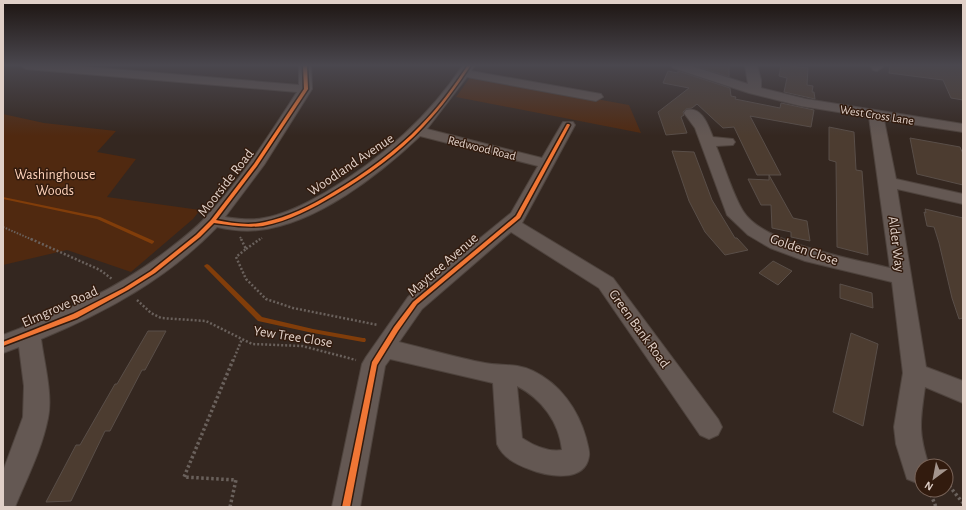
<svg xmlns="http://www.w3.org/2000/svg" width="966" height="510" font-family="'Alegreya Sans',sans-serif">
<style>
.green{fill:#502910}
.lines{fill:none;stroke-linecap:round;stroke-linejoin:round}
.stream{fill:#813d0a;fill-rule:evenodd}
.building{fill:#4c3c30;stroke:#594e48}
.minor-casing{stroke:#4e433d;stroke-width:2}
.path-far2{stroke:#6a615c;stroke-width:2;stroke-dasharray:1.5 1.5;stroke-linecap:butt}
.path-far1{stroke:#6a615c;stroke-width:2.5;stroke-dasharray:2 2;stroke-linecap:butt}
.path{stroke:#6a615c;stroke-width:3.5;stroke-dasharray:2.5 2.5;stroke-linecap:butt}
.minor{fill:#645853;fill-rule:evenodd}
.cycleway-casing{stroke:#321b0e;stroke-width:3}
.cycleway{fill:#f07635;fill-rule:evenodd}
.labels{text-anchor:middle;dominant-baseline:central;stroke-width:3;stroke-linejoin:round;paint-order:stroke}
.far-street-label{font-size:12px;fill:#e0d0c8;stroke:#321b0e}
.street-label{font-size:14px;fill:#e0d0c8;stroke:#321b0e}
.park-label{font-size:14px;fill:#ffd3bb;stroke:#321b0e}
</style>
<rect width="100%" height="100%" fill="#342720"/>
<path class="green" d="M 471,76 L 629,105 L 641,133 L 456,97 Z
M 3,114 L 44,123 L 116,131 L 97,152 L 136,159 L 107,197 L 200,210 L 193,219 L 131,272 L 67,250 L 3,265 Z"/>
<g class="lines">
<path class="stream" d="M 3,197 L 100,217 L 154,241 L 154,242 L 152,244 L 150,243 L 97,219 L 3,199 Z
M 207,264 L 209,265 L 262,317 L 313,329 L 363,338 L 365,338 L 366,340 L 365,342 L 363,342 L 313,333 L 258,321 L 205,267 L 204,266 L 205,265 Z"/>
</g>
<path class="building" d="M 692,65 L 729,65 L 729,77 Z
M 781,65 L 808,68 L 807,85 L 813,86 L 812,92 L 814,92 L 815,99 L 784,92 L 787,78 L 779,76 Z
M 890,65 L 963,65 L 963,100 L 951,98 L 943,80 L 889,73 Z
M 668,71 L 678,73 L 678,71 L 730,88 L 731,96 L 736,97 L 735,99 L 780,108 L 781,103 L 814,110 L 811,127 L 750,116 L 781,175 L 769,175 L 793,218 L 807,221 L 810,241 L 791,237 L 791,232 L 772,228 L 771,205 L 761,205 L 748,179 L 769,180 L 769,175 L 757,175 L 734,127 L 723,128 L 697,104 L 692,108 L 686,109 L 683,112 L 684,115 L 681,117 L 687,133 L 666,135 L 658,112 L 689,88 L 663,83 Z
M 829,127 L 854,132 L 856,170 L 862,171 L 868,255 L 837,247 L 836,162 L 829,160 Z
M 910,138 L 960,147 L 963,154 L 963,185 L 917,174 Z
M 672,151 L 694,152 L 712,200 L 735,238 L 737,238 L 748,250 L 725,255 L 705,232 L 689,201 Z
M 925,209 L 963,218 L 963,318 L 959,319 L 952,298 L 939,243 L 934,227 L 927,226 L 924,212 L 926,213 Z
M 773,261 L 792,271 L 778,285 L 759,273 Z
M 840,284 L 872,293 L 873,308 L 840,298 Z
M 148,331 L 166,331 L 145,370 L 142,370 L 110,431 L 105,431 L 71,501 L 46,502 L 76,445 L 80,445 L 115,384 L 117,384 Z
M 851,333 L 878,344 L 863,426 L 833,412 Z"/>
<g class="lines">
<g class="minor-casing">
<path id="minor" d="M 20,65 L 66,65 L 299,85 L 299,65 L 311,65 L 312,89 L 264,165 L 225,217 C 238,219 252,221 264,218 C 286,214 307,203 326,192 C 381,159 428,118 463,65 L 475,65 L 471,71 L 601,94 L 603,97 L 596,101 L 467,77 L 427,129 L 542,158 L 563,122 L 573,122 L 575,125 L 522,223 L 613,278 L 718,419 L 722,427 L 718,435 L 709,439 L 700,435 L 599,288 L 511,232 L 422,309 L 399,342 C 428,349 457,358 485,363 C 502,366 517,363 533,371 C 560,384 578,409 586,438 C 587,443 590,451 589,456 C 585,484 546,476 529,469 C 516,464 503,458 497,444 L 493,383 L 390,359 L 385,366 L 360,507 L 332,507 L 362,364 L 366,357 L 408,297 L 511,213 L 538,166 L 420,136 C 379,175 316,224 259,230 C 245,232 231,230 217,227 C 167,279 106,312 41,339 C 44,362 53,395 48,418 C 42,449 27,478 15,507 L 3,507 L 3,471 L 23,417 L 24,386 L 19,347 L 3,353 L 3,335 C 65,311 117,290 169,249 C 182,239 195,229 206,217 C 241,180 269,135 297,92 L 26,69 ZM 517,386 C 542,399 559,422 562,450 C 548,452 534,446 522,438 Z
M 671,65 L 688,65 L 748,84 L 745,65 L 757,65 L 761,80 L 761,88 L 806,99 L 963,124 L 963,132 L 884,120 L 896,179 L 963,194 L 963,204 L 897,189 L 926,367 L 963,381 L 963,403 L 925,387 C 920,422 918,432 929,466 L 922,466 L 922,481 L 917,483 L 907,479 L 896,444 L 894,427 L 903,373 L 892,282 L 805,261 L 770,248 L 748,235 L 727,215 L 695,128 L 684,113 L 686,110 C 702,106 708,125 713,137 L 733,139 L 735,142 L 733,145 L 716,146 C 724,165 733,195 743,211 C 763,244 854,259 890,268 L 869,117 L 801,106 L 749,93 L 673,68 Z
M 870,65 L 882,65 L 883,67 L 877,71 L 873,70 Z"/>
</g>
<path class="path-far2" d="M 3,227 L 33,240
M 240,237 L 242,240
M 259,240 L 262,238"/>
<path class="path-far1" d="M 31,239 L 100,270 L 112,279
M 241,239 L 246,249 L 236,257 L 246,279 L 266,299 L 293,308 L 378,325
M 246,249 L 260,239
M 137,300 L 151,313 L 161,318 L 206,321 L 252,344 L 302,346 L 356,360
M 233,361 L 242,339"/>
<path class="path" d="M 946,482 L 963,503
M 929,490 L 936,507
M 230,507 L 236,480 L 184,477 L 233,360"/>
<use href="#minor" class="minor"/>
<g class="cycleway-casing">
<path id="cycleway" d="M 303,65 L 307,65 L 308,89 L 257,166 L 216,220 C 232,223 249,226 265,222 C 288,217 311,206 332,193 C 364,174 395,152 421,125 C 439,107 454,86 468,65 L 471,65 C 457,86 442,107 424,126 C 399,153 367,176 335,195 C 313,208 289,221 263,226 C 246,228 230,225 214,223 L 200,237 L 155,273 L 128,290 L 77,318 L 3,346 L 3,342 L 73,314 L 124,288 L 151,271 L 196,235 L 211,220 L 254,164 L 304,89 Z
M 567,124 L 569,124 L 570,125 L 520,218 L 417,304 L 398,331 L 377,365 L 350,507 L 342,507 L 372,362 L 394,327 L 413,302 L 516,216 Z"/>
</g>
<use href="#cycleway" class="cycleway"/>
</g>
<linearGradient id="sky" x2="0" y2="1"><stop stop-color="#1d1512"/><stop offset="0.48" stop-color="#4a474e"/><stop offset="1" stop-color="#4a474e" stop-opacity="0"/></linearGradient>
<rect width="966" height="136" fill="url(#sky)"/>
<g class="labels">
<g class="far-street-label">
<text transform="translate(877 115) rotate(9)">West Cross Lane</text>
<text transform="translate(482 148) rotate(14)">Redwood Road</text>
</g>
<g class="street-label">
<text transform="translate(351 165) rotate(-34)">Woodland Avenue</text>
<text transform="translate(226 183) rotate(-52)">Moorside Road</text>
<text transform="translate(896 244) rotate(83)">Alder Way</text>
<text transform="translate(804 250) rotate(19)">Golden Close</text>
<text transform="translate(443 265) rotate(-41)">Maytree Avenue</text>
<text transform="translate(60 307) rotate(-24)">Elmgrove Road</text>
<text transform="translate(639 329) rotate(54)">Green Bank Road</text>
<text transform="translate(293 337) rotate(9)">Yew Tree Close</text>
</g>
<g class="park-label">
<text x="55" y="175">Washinghouse<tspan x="55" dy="16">Woods</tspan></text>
</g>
</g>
<rect width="966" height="510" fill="none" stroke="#e0d0c8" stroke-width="8"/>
<g transform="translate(934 478) rotate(212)"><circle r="19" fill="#321b0e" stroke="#786358"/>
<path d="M0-3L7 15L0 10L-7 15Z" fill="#a4958d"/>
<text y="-6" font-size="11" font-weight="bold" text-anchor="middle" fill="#e0d0c8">N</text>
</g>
</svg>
